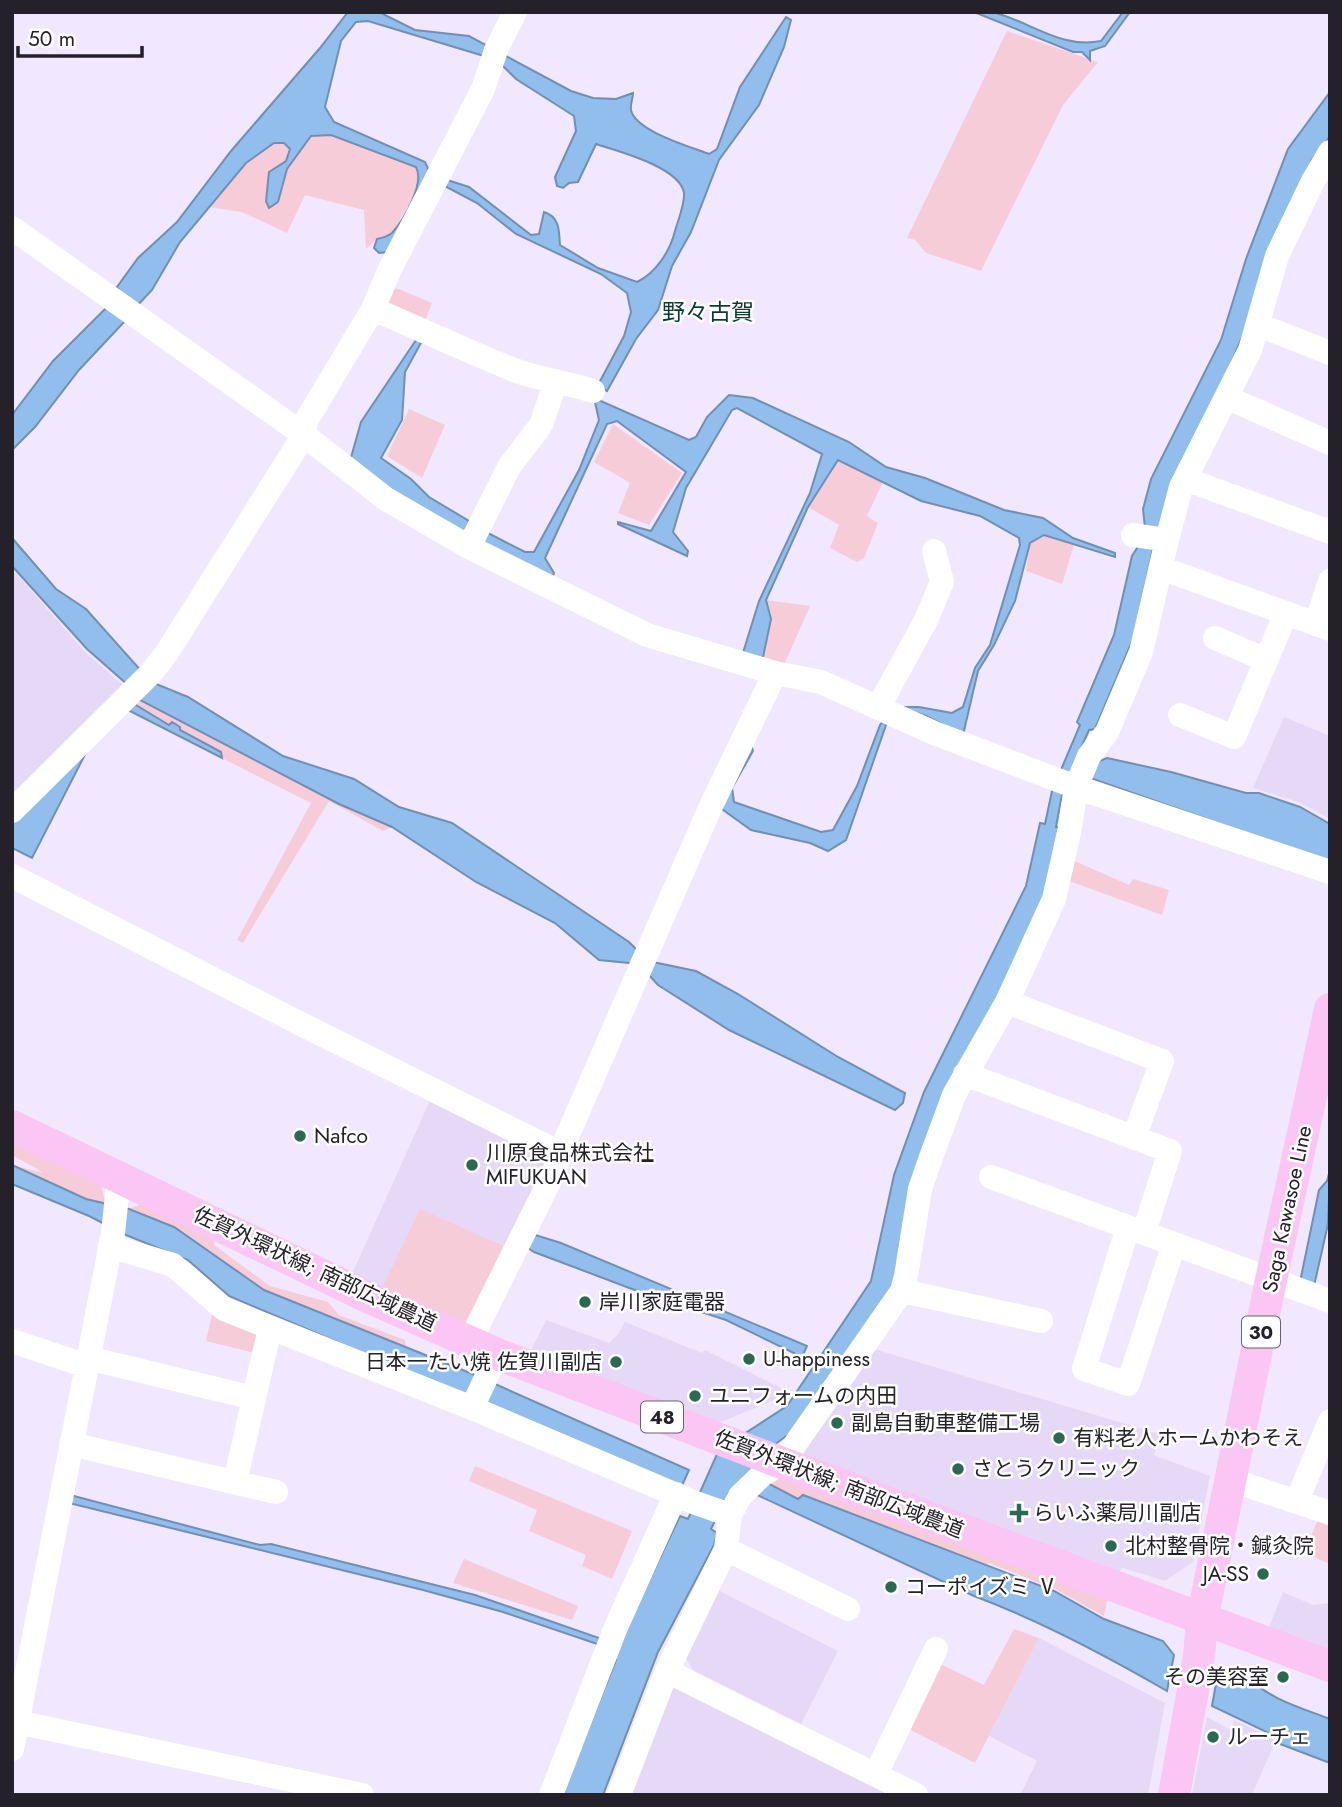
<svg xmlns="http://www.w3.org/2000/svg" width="1342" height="1807" font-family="Jost,'Noto Sans JP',sans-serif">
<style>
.built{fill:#e6d9f8}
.green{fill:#f7ccd9}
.water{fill:#92beed;stroke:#718fb2;stroke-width:2}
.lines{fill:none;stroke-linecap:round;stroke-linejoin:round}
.minor{stroke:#fff;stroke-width:24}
.major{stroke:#fbc5f4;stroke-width:32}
.poi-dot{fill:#2c6955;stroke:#fff;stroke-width:2.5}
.labels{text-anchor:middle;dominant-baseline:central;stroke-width:5;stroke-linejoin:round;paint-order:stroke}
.shield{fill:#fff;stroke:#66646a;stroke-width:2}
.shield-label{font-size:19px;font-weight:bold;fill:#25212a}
.poi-label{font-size:21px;fill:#25212a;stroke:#fff;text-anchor:start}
.street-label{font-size:21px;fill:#25212a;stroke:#fff}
.neighbourhood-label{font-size:23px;fill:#093e2f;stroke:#fff}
</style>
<rect width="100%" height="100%" fill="#f1e7ff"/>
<path class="built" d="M 12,569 L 84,651 L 126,688 L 12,801 Z
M 1284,717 L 1330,736 L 1330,819 L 1301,803 L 1253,788 Z
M 432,1096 L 554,1156 L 468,1328 L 352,1274 Z
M 546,1320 L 609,1343 L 619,1333 L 625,1322 L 702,1353 L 705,1350 L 783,1389 L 777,1399 L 714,1425 L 529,1354 Z
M 871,1348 L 1159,1434 L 1154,1455 L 1210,1476 L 1193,1562 L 1165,1581 L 1123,1568 L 1116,1574 L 796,1454 Z
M 712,1587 L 838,1651 L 798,1730 L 699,1681 L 682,1651 Z
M 1283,1592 L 1313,1605 L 1330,1603 L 1330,1653 L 1268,1630 Z
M 1039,1638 L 1165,1703 L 1148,1795 L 1020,1795 L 1037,1761 L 989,1736 Z
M 670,1679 L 902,1795 L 626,1795 Z
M 1207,1717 L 1231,1730 L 1234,1720 L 1276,1740 L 1252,1795 L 1192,1795 Z"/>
<path class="green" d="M 1007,31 L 1098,62 L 1063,105 L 981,271 L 926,253 L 915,240 L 907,238 Z
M 331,135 L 416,167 L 420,175 L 418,190 L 390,235 L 377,239 L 366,249 L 364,210 L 305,195 L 287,233 L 242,212 L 209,207 L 246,163 L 273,142 L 284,143 L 291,149 L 278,202 L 287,169 L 311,136 Z
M 389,285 L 432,303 L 425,321 L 383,305 Z
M 409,409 L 445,425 L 422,478 L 387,456 Z
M 613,424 L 682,473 L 649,525 L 618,513 L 630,483 L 594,462 Z
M 838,460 L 883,482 L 867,516 L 878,523 L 864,558 L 857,562 L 830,548 L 839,525 L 808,507 Z
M 1044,535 L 1074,545 L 1062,584 L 1026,571 L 1030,543 Z
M 766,600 L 810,606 L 784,665 L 762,662 L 771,619 Z
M 140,701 L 339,804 L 392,827 L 383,831 L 329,801 L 243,943 L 237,940 L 311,803 L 222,758 L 221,752 L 180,730 L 172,722 L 169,725 L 131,702 Z
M 1070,859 L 1129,885 L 1133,879 L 1169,890 L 1162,915 L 1064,879 Z
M 12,1140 L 100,1182 L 106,1205 L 86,1199 L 12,1165 L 44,1173 L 12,1155 Z
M 143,1203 L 215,1235 L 214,1245 L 270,1286 L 328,1302 L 339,1315 L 405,1340 L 406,1347 L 264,1290 L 174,1227 L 129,1209 Z
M 420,1209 L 508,1248 L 468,1328 L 382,1288 Z
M 213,1310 L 255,1332 L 258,1336 L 255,1353 L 206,1341 Z
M 475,1466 L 632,1531 L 612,1579 L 582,1566 L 586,1555 L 529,1531 L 537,1510 L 469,1481 Z
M 789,1476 L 1108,1597 L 1104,1616 L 1055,1589 L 989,1563 L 986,1565 L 804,1495 L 799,1499 L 766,1483 Z
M 1319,1517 L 1330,1521 L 1330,1564 L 1304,1553 Z
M 464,1559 L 578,1606 L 572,1620 L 453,1583 Z
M 1014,1629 L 1039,1638 L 975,1763 L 905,1727 L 936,1662 L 984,1685 Z"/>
<path class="water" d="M 348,12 L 379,12 L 415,30 L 469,36 L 571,91 L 593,98 L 616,99 L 633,93 C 633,98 630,105 631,110 C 635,131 691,147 709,154 L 717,149 L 740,87 L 786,17 L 791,20 L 784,47 L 759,105 L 719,160 L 691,232 L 672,266 L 658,310 L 636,339 L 607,391 L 598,385 L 624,336 L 631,312 L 627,293 L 601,274 L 516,234 L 477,203 L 439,183 L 441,178 L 469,187 L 531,235 L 539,234 L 544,212 C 560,217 559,231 560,245 L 598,268 L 637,282 C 656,273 670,251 675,231 C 678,220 685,204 684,193 C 680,167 617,151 596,144 L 578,182 L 569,183 L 563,188 L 557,186 L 555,177 L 576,131 L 574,116 L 516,79 L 500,63 L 484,56 L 368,21 L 356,22 L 341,41 L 325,107 L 334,122 L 425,162 L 431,175 L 389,252 L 379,253 L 374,248 L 377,239 C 382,238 388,236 392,233 C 404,219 425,184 416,167 L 331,135 L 311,136 L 287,169 L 278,202 L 269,208 L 266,201 L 269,172 L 286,161 L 290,149 L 284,143 L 274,143 L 246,163 L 180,242 L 152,290 L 137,306 L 125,299 L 117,287 L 138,258 L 177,222 L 231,151 L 320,48 Z
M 974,12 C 981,12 989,11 996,13 C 1032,23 1062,49 1101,41 L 1123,12 L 1130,12 L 1105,46 L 1090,51 L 1090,60 L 1082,52 L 1073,52 Z
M 1330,92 L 1330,136 L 1312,160 L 1249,321 L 1154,544 L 1133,639 L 1095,729 L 1089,730 L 1063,789 L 1056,827 L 1061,828 L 1045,893 L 1012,965 L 893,1289 L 800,1426 L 774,1445 L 744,1434 L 787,1406 L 871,1281 L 894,1175 L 924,1092 L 1026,886 L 1040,823 L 1045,824 L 1052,791 L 1080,725 L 1077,722 L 1114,635 L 1132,556 L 1141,542 L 1145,528 L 1143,509 L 1151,479 L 1221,340 L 1246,259 L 1288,149 Z
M 106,308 L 126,320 L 79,370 L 35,427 L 12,450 L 12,415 L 53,361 Z
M 416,340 L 422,341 L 405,372 L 402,420 L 381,458 L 411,479 L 429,497 L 474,524 L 465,532 L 402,497 L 350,461 L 361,422 Z
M 729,395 L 753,398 L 849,442 L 886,467 L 925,478 L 1004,510 L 1043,518 L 1073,538 L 1115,553 L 1115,557 L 1044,535 L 1030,543 L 1015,601 L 994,645 L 978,671 L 963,735 L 926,716 L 898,707 L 919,707 L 952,713 L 963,707 L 975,668 L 990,645 L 1020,545 L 1019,538 L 980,516 L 921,501 L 838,460 L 808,507 L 766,600 L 771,619 L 762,662 L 742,656 L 759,601 L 810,493 L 822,454 L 737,408 L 732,410 L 686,488 L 673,532 L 688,551 L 687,556 L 618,524 L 618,522 L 651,531 L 686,472 L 617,421 L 607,424 L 545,558 L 554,573 L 552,578 L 480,541 L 484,531 L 525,552 L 534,552 L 579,470 L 599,420 L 594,398 L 689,440 L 696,437 L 707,417 Z
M 12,538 L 56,589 L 86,609 L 151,682 L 188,697 L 283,756 L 354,779 L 399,807 L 452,823 L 629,942 L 648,961 L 696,971 L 738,994 L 838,1057 L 905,1093 L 903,1103 L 895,1110 L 729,1030 L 658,985 L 639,964 L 599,960 L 555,923 L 476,882 L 392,827 L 339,804 L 140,700 L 129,686 L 87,649 L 12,566 Z
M 131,702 L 169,725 L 172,722 L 180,727 L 180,730 L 221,752 L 222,758 L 124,708 Z
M 884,720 L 886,725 L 846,840 L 828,851 L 810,843 L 751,830 L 719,807 L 751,745 L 753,751 L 732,788 L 734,802 L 821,832 L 833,830 L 857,786 L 880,725 Z
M 93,739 L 32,858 L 12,848 L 12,818 Z
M 1107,758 L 1171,772 L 1246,793 L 1259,793 L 1300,807 L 1330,824 L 1330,862 L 1090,778 L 1097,762 Z
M 12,1165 L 86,1199 L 129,1209 L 174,1227 L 264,1290 L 470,1373 L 689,1470 L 681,1488 L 229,1296 L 188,1260 L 126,1235 L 89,1216 L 12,1184 Z
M 1330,1170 L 1328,1224 L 1314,1286 L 1300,1282 L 1319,1190 L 1327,1181 Z
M 532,1234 L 561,1243 L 807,1346 L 802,1357 L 726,1320 L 640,1292 L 534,1252 L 525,1246 Z
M 718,1452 L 755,1464 L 752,1475 L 798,1499 L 803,1495 L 1054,1591 L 1104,1619 L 1163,1641 L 1174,1655 L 1167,1691 C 1105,1655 1041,1621 974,1596 L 740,1487 L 729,1493 L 711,1529 L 717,1533 L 714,1545 L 658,1652 L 603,1795 L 562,1795 L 616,1660 L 613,1656 L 680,1516 L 688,1519 Z
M 70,1495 L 260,1545 L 271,1544 L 475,1595 L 602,1639 L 600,1645 L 503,1612 L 423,1590 L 69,1503 Z
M 1233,1670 L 1240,1675 L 1247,1676 C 1268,1699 1302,1708 1330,1719 L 1330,1763 L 1280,1744 L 1279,1738 L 1212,1706 L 1217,1678 Z"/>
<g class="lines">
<path class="minor" d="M 12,228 L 304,435 L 386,499 L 469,547 L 647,635 L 775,673 L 821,682 L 934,733 L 1076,787 L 1330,872
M 373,309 C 420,329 467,351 514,370 C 540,380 567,382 593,391
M 1259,325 L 1330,353
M 1228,398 L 1330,443
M 1185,479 L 1330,532
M 1133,535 L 1167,540
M 469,547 L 509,467 L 541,425 L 556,381
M 1161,568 L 1330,629
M 1316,624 L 1330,581
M 1215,638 L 1266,660
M 878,708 L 926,620 L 942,582 L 934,551
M 1180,715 L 1234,737 L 1286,613
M 12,811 L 150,674 L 166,654 L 304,435 L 306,421 L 373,309 L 390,269 L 483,89 L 496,50 L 515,12
M 12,876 L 301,1024 L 560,1153
M 1007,1002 L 1162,1061 L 1134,1137
M 965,1074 L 1170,1151 L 1144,1232
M 991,1177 L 1330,1301
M 1128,1227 L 1084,1369 L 1128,1384 L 1174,1244
M 110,1246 L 173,1265 L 224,1309 L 472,1408 L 693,1502 L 730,1515
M 902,1291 L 1041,1321
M 12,1341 L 87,1366
M 470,1341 L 554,1172 L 560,1153 L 710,808 L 775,673
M 88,1358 L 254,1398
M 472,1408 L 497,1354
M 71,1444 L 276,1492
M 1231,1480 L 1330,1513
M 235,1482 L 270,1328
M 1297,1501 L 1330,1421
M 726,1549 L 848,1609
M 667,1671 L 916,1795
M 12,1721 L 362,1795
M 12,1749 L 113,1233 L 119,1177
M 876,1774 L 936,1649
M 551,1795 L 616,1627 L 676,1494
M 619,1795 L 667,1671 L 726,1549 L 730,1515 L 740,1496 L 762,1475 L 782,1463 L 902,1291 L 906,1276 L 920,1189 L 930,1160 L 954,1095 L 1007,1002 L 1054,899 L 1070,828 L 1076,787 L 1089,756 L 1107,732 L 1141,652 L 1167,540 L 1181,487 L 1250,350 L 1277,256 L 1313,181 L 1330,152"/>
<path class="major" d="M 12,1126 L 368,1297 L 497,1354 L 782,1463 L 1330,1666
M 1174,1795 L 1199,1657 L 1202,1620 L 1271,1280 L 1330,1009"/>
</g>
<g class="poi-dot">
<circle cx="300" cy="1136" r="7"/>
<circle cx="472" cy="1165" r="7"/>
<circle cx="585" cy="1302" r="7"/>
<circle cx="749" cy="1359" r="7"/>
<circle cx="616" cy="1362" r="7"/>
<circle cx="695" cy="1396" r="7"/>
<circle cx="837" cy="1423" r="7"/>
<circle cx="1059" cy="1438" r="7"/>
<circle cx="958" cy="1469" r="7"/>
<path d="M1015.5 1502.5h7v7h7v7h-7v7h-7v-7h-7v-7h7z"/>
<circle cx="1111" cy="1546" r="7"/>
<circle cx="1263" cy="1574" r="7"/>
<circle cx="891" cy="1587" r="7"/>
<circle cx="1283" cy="1677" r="7"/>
<circle cx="1213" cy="1737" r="7"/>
</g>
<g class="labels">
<g class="shield">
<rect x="1242" y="1316.5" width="38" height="31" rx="5"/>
<rect x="641" y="1401.5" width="42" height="31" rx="5"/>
</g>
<g class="shield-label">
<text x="1261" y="1332">30</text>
<text x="662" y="1417">48</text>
</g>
<g class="poi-label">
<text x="314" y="1136">Nafco</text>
<text x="486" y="1153">川原食品株式会社<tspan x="486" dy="24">MIFUKUAN</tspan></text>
<text x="599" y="1302">岸川家庭電器</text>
<text x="763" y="1359">U-happiness</text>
<text x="602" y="1362" text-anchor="end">日本一たい焼 佐賀川副店</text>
<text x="709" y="1396">ユニフォームの内田</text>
<text x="851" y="1423">副島自動車整備工場</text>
<text x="1073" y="1438">有料老人ホームかわそえ</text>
<text x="972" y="1469">さとうクリニック</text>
<text x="1033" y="1513">らいふ薬局川副店</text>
<text x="1125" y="1546">北村整骨院・鍼灸院</text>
<text x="1249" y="1574" text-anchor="end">JA-SS</text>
<text x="905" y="1587">コーポイズミ Ⅴ</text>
<text x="1269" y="1677" text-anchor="end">その美容室</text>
<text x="1227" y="1737">ルーチェ</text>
</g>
<g class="street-label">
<text transform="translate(1287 1209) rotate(-78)">Saga Kawasoe Line</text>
<text transform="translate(315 1269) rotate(25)">佐賀外環状線; 南部広域農道</text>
<text transform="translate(839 1484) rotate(21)">佐賀外環状線; 南部広域農道</text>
</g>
<g class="neighbourhood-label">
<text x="708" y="312">野々古賀</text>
</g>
</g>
<rect width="1342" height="1807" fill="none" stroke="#25212a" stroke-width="28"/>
<path d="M18 46v10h124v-10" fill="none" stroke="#25212a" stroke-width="3.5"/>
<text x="28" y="46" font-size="21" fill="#25212a" stroke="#ffffff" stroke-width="5" paint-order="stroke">50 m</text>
</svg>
